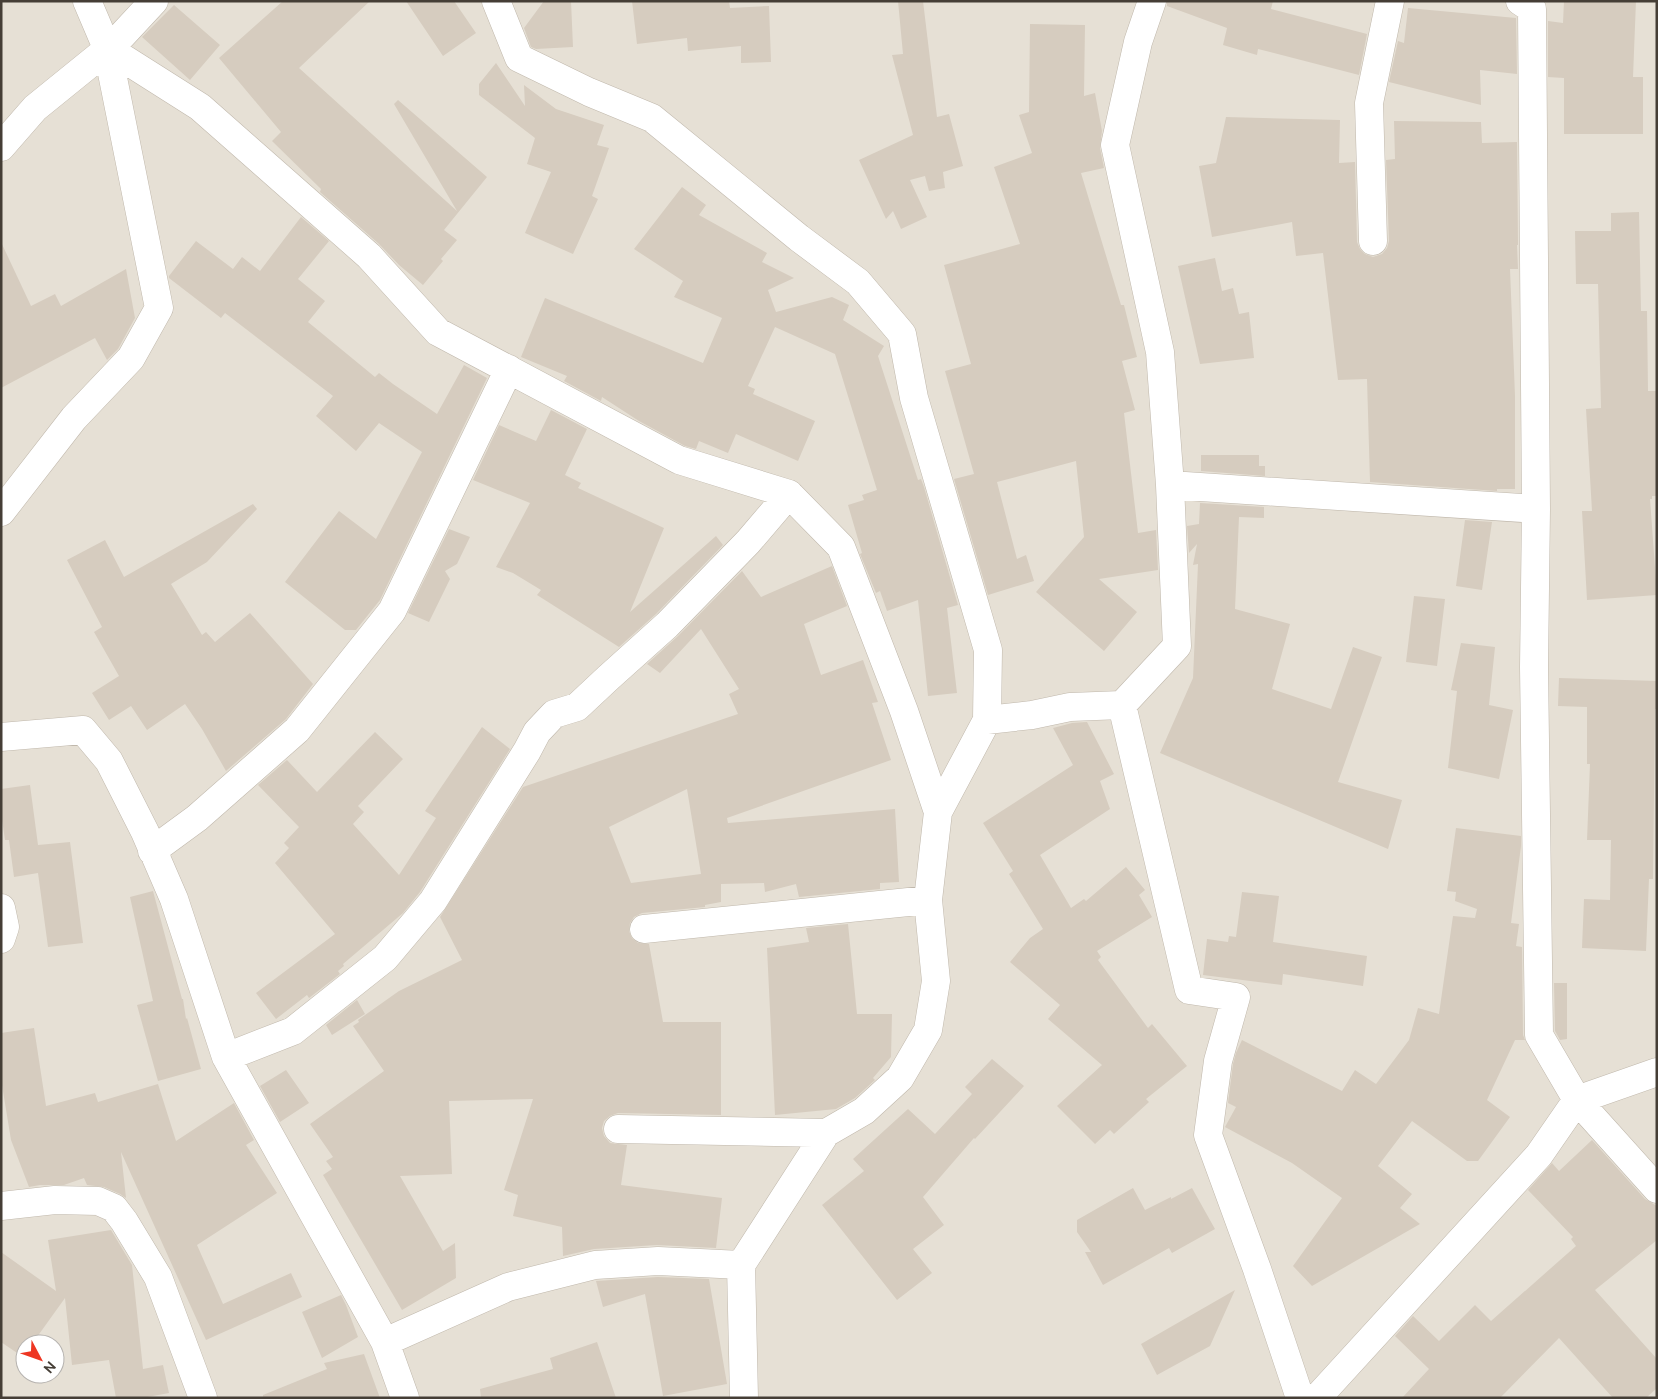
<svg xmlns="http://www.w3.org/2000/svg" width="1658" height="1399" font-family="Ubuntu,sans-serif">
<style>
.residential{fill:#e6e0d5;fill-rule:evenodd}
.building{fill:#d6ccbf;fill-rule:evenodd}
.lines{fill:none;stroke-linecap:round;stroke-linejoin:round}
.minor-casing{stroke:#c0b8ac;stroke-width:29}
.minor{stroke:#fff;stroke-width:28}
</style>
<rect width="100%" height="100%" fill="#f2eee6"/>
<path class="residential" d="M 1,1 L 1657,1 L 1657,1398 L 1,1398 ZM 25,1344 L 55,1344 L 55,1374 L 25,1374 Z"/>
<path class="building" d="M 283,1 L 370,1 L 299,68 L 457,211 L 394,104 L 398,100 L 487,177 L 444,230 L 457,240 L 441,259 L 443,261 L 423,285 L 399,265 L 379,244 L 320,192 L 321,189 L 272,141 L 281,132 L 219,58 Z
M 406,1 L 454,1 L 476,33 L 443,56 Z
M 544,1 L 571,1 L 573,47 L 536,49 L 531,47 L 524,28 Z
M 632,1 L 729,1 L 730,8 L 769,6 L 771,62 L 741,63 L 741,46 L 688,51 L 687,38 L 637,44 Z
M 898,1 L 923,1 L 937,117 L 949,114 L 963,166 L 943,172 L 945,188 L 929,191 L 925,176 L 910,180 L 927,217 L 901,229 L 893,211 L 886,219 L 859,160 L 913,135 L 892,55 L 903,54 Z
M 1167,1 L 1273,1 L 1271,9 L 1367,34 L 1359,75 L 1258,49 L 1257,55 L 1223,45 L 1227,28 L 1167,6 Z
M 1564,1 L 1636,1 L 1633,77 L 1643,77 L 1643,134 L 1564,134 L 1564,78 L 1548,77 L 1548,21 L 1563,23 Z
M 174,5 L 220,45 L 190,80 L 142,37 Z
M 1408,8 L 1516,18 L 1517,74 L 1480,70 L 1481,105 L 1389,82 L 1398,41 L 1404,43 Z
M 1030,24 L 1085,25 L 1084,96 L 1095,93 L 1102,131 L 1100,148 L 1104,168 L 1081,173 L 1121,305 L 1124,305 L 1137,357 L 1122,361 L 1135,410 L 1124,413 L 1138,533 L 1156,530 L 1158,570 L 1099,579 L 1137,612 L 1104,651 L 1036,592 L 1084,537 L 1076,461 L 997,482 L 1017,559 L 1026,555 L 1034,581 L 988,595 L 954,479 L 974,474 L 945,371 L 971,364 L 944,265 L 1020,244 L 994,167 L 1032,153 L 1019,115 L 1029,112 Z
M 496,63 L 525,106 L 524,85 L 556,109 L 604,125 L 597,145 L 609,148 L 592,196 L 598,199 L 573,254 L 525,233 L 551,172 L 527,164 L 535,138 L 479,95 L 479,84 Z
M 1226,117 L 1340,120 L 1339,163 L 1355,162 L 1357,242 L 1360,249 L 1365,254 L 1373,257 L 1382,254 L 1387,248 L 1389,241 L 1386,160 L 1395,159 L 1394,121 L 1481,122 L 1482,143 L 1517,142 L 1518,245 L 1517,245 L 1518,269 L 1510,269 L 1515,396 L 1515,489 L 1497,489 L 1497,491 L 1370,482 L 1367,379 L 1338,380 L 1323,253 L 1296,256 L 1292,222 L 1212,237 L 1199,166 L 1216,163 Z
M 682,187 L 706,205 L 699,215 L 767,253 L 762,262 L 794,278 L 768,290 L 776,312 L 832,297 L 849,305 L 843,320 L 884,346 L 878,356 L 918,480 L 921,479 L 924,487 L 958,605 L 947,608 L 957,693 L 928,696 L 918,600 L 887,611 L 880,591 L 876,593 L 860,554 L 862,553 L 848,505 L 864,500 L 862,495 L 877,490 L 835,354 L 775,327 L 748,386 L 755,389 L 753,394 L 815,421 L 798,461 L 736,434 L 728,453 L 699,441 L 696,449 L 685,446 L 639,421 L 602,397 L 601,401 L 564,381 L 567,376 L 521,357 L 545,298 L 703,363 L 722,318 L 674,297 L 683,281 L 634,249 Z
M 1639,212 L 1641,311 L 1647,311 L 1648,391 L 1657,391 L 1657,496 L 1652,496 L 1652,499 L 1650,499 L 1657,595 L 1587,600 L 1582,511 L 1592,511 L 1586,409 L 1601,408 L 1598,284 L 1576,284 L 1575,231 L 1611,231 L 1611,213 Z
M 301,217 L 329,241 L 298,279 L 325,301 L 308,322 L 375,377 L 379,373 L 393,384 L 437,414 L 464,365 L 487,378 L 380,600 L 356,630 L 345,630 L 285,582 L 339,511 L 376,539 L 422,452 L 379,423 L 356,451 L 316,416 L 333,396 L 225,313 L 221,318 L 169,278 L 169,276 L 196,241 L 233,269 L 242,257 L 260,271 Z
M 1,242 L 31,306 L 55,294 L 61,306 L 126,269 L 135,318 L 118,349 L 107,360 L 95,338 L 1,388 Z
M 1215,258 L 1222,291 L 1233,288 L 1239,314 L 1249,312 L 1254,358 L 1200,364 L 1178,266 Z
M 551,410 L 587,429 L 565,475 L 581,483 L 578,488 L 664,528 L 630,612 L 716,536 L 723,545 L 656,614 L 619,647 L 537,595 L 541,590 L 513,573 L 496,567 L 530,503 L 473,480 L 499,425 L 536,441 Z
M 1201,455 L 1259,455 L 1259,466 L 1265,466 L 1265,476 L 1201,471 Z
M 1200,503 L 1264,507 L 1264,518 L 1239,517 L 1235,609 L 1290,624 L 1272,689 L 1331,709 L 1353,647 L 1382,657 L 1338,782 L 1402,800 L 1388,849 L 1160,753 L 1193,678 L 1198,564 L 1193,565 L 1197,544 L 1189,553 L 1187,526 L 1199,524 Z
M 253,504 L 257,509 L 207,562 L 171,584 L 202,635 L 206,632 L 215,642 L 250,613 L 313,684 L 286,719 L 226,771 L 202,729 L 185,704 L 147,730 L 131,706 L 109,720 L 92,693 L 119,676 L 94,632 L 102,627 L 67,560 L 105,540 L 124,577 Z
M 1465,520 L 1492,522 L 1482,590 L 1456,586 Z
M 449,529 L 470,537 L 457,564 L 445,571 L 450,579 L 429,622 L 408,613 Z
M 832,566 L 847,606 L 804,624 L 821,675 L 863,660 L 878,702 L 872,703 L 891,760 L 727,818 L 728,823 L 895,809 L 899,882 L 880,883 L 880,889 L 799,897 L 796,884 L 765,892 L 764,883 L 721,884 L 721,902 L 705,905 L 705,907 L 642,913 L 634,917 L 630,923 L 629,931 L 632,938 L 638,943 L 649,944 L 663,1022 L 721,1022 L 721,1115 L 618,1113 L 610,1116 L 604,1121 L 602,1128 L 604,1136 L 610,1143 L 627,1145 L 621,1185 L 722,1198 L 716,1248 L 657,1245 L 594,1249 L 563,1256 L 562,1227 L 513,1216 L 518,1195 L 504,1190 L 533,1099 L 449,1101 L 452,1174 L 400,1176 L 443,1251 L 455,1243 L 456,1278 L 402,1310 L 323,1175 L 332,1169 L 326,1161 L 333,1157 L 310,1124 L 384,1071 L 353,1026 L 359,1022 L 358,1020 L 399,991 L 462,960 L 440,917 L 523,787 L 738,714 L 729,694 L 739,689 L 701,629 L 660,673 L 647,664 L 678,636 L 742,571 L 761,597 ZM 687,789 L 701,874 L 631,883 L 609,827 Z
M 1414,596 L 1445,599 L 1437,666 L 1406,662 Z
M 1461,643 L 1495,647 L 1489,705 L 1513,710 L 1499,779 L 1448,768 L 1457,691 L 1451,690 Z
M 1559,678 L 1657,681 L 1657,709 L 1655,709 L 1653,879 L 1649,879 L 1646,951 L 1582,948 L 1584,899 L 1610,900 L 1611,840 L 1587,840 L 1590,764 L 1587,764 L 1587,707 L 1558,706 Z
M 1087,722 L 1114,774 L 1100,781 L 1110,809 L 1040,855 L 1071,908 L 1084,899 L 1086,901 L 1126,867 L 1145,890 L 1139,895 L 1152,917 L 1097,951 L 1101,957 L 1098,960 L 1148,1028 L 1152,1024 L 1187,1066 L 1146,1099 L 1149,1102 L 1114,1134 L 1110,1130 L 1095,1144 L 1057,1106 L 1102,1065 L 1048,1019 L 1060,1005 L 1010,962 L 1030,938 L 1043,929 L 1009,874 L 1013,871 L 983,823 L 1073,765 L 1053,728 L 1072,723 Z
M 482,727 L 510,749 L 420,892 L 403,913 L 343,964 L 344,966 L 338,971 L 340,974 L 309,998 L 307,995 L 276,1019 L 256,993 L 335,934 L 275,863 L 289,848 L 284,843 L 299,827 L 258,785 L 287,760 L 317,792 L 375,732 L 403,759 L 358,806 L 364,812 L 353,824 L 399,875 L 436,818 L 425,811 Z
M 30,785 L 38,845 L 70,842 L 83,943 L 48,947 L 38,873 L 14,877 L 9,840 L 5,840 L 1,813 L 1,789 Z
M 1456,828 L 1521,836 L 1521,846 L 1511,923 L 1519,924 L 1516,946 L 1522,947 L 1523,1035 L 1525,1040 L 1515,1040 L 1487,1100 L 1510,1117 L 1478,1161 L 1467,1161 L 1412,1121 L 1378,1166 L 1412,1194 L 1400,1208 L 1420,1224 L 1312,1286 L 1293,1266 L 1342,1198 L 1292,1163 L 1225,1127 L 1236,1107 L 1228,1103 L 1233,1064 L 1236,1053 L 1242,1040 L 1342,1091 L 1355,1070 L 1376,1084 L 1409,1040 L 1418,1008 L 1439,1014 L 1453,916 L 1475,918 L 1477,909 L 1455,901 L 1456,892 L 1447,891 Z
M 153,891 L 182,999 L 183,999 L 186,1019 L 187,1018 L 201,1069 L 158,1081 L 137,1005 L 153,1001 L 130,897 Z
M 1242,892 L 1279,896 L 1273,942 L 1367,956 L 1363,986 L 1283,974 L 1282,985 L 1203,975 L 1207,939 L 1228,942 L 1229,936 L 1236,937 Z
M 848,924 L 857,1014 L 892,1014 L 891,1057 L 873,1078 L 875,1080 L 855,1098 L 836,1109 L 775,1115 L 767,948 L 809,942 L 806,928 Z
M 1554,983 L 1567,983 L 1567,1039 L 1560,1040 L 1555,1031 Z
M 357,1000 L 365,1014 L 332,1035 L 326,1025 Z
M 34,1028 L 46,1106 L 95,1093 L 98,1102 L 158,1084 L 176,1141 L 234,1103 L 254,1140 L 246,1145 L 277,1193 L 197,1245 L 223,1304 L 291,1273 L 302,1297 L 206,1340 L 121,1152 L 126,1198 L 120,1194 L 104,1187 L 87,1185 L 84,1178 L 64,1185 L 40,1185 L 29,1187 L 11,1140 L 1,1079 L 1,1033 Z
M 992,1059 L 1024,1086 L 975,1139 L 974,1138 L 923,1197 L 944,1225 L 913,1249 L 932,1273 L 897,1300 L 822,1205 L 864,1171 L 853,1159 L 908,1109 L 935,1134 L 972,1094 L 965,1087 Z
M 286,1070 L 309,1103 L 280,1122 L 260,1086 Z
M 1592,1140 L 1645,1199 L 1657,1206 L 1657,1240 L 1595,1290 L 1657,1359 L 1657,1388 L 1646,1398 L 1613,1398 L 1559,1338 L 1500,1398 L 1402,1398 L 1429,1369 L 1395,1336 L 1413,1316 L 1439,1341 L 1475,1305 L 1491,1321 L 1576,1246 L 1571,1239 L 1573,1237 L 1528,1190 L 1552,1163 L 1559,1171 Z
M 1133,1188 L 1145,1210 L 1171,1197 L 1171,1199 L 1192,1188 L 1215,1229 L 1172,1253 L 1169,1248 L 1103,1285 L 1085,1252 L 1091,1252 L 1077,1232 L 1077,1220 Z
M 111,1230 L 132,1265 L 143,1369 L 163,1365 L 169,1393 L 142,1398 L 116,1398 L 109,1360 L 72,1365 L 65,1298 L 32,1344 L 25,1344 L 25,1354 L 23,1357 L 1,1342 L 1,1252 L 56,1291 L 48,1240 Z
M 658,1277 L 709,1279 L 727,1384 L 663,1396 L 645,1294 L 603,1307 L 596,1281 Z
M 1235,1290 L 1210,1346 L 1157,1375 L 1141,1344 Z
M 341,1295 L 346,1305 L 358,1337 L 322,1358 L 302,1312 Z
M 597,1342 L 616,1398 L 481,1398 L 480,1389 L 553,1369 L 550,1358 Z
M 364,1354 L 380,1398 L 263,1398 L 263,1395 L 327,1369 L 324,1363 Z"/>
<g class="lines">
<g class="minor-casing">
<path id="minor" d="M 496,1 L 519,58 L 589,92 L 652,118 L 799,238 L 858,282 L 902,334 L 914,398 L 988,650 L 987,720 L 938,812 L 928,900 L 936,981 L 928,1030 L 900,1078 L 864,1111 L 826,1133 L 741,1265 L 744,1398
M 1152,1 L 1138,42 L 1115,145 L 1160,352 L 1170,485 L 1177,646 L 1122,705 L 1189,990 L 1236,997 L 1218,1061 L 1208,1135 L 1257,1269 L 1300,1398
M 1520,1 L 1532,9 L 1536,509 L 1534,667 L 1539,1035 L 1577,1100 L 1657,1189
M 107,48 L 200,107 L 369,256 L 438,332 L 679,460 L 789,494 L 841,547 L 904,711 L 938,812
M 1,147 L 35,108 L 114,44 L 154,1
M 1373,241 L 1369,103 L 1390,1
M 1170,485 L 1536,509
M 1,512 L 74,418 L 131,358 L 159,308 L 107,48 L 87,1
M 987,720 L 1032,715 L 1070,707 L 1122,705
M 1,737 L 83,730 L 109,761 L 145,832 L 174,899 L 226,1057 L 385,1342 L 405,1398
M 152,851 L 197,818 L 297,730 L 392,611 L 509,369
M 1,908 L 5,927 L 1,939
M 644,929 L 928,900
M 226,1057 L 293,1031 L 385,958 L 433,901 L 527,751 L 537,732 L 554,714 L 577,707 L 608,678 L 667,625 L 748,542 L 789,494
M 618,1129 L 826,1133
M 1,1206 L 55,1200 L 98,1201 L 114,1208 L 124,1221 L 158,1277 L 203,1398
M 385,1342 L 508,1287 L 595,1265 L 658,1261 L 741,1265
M 1317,1398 L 1539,1155 L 1577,1100 L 1657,1072"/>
</g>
<use href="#minor" class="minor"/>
</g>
<rect width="1658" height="1399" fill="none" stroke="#453e36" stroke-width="5"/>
<g transform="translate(40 1359) rotate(131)"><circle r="24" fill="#ffffff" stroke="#b5b2af"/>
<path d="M0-4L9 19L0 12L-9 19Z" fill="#ee3622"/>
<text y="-8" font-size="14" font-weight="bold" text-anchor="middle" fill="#453e36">N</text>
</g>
</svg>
